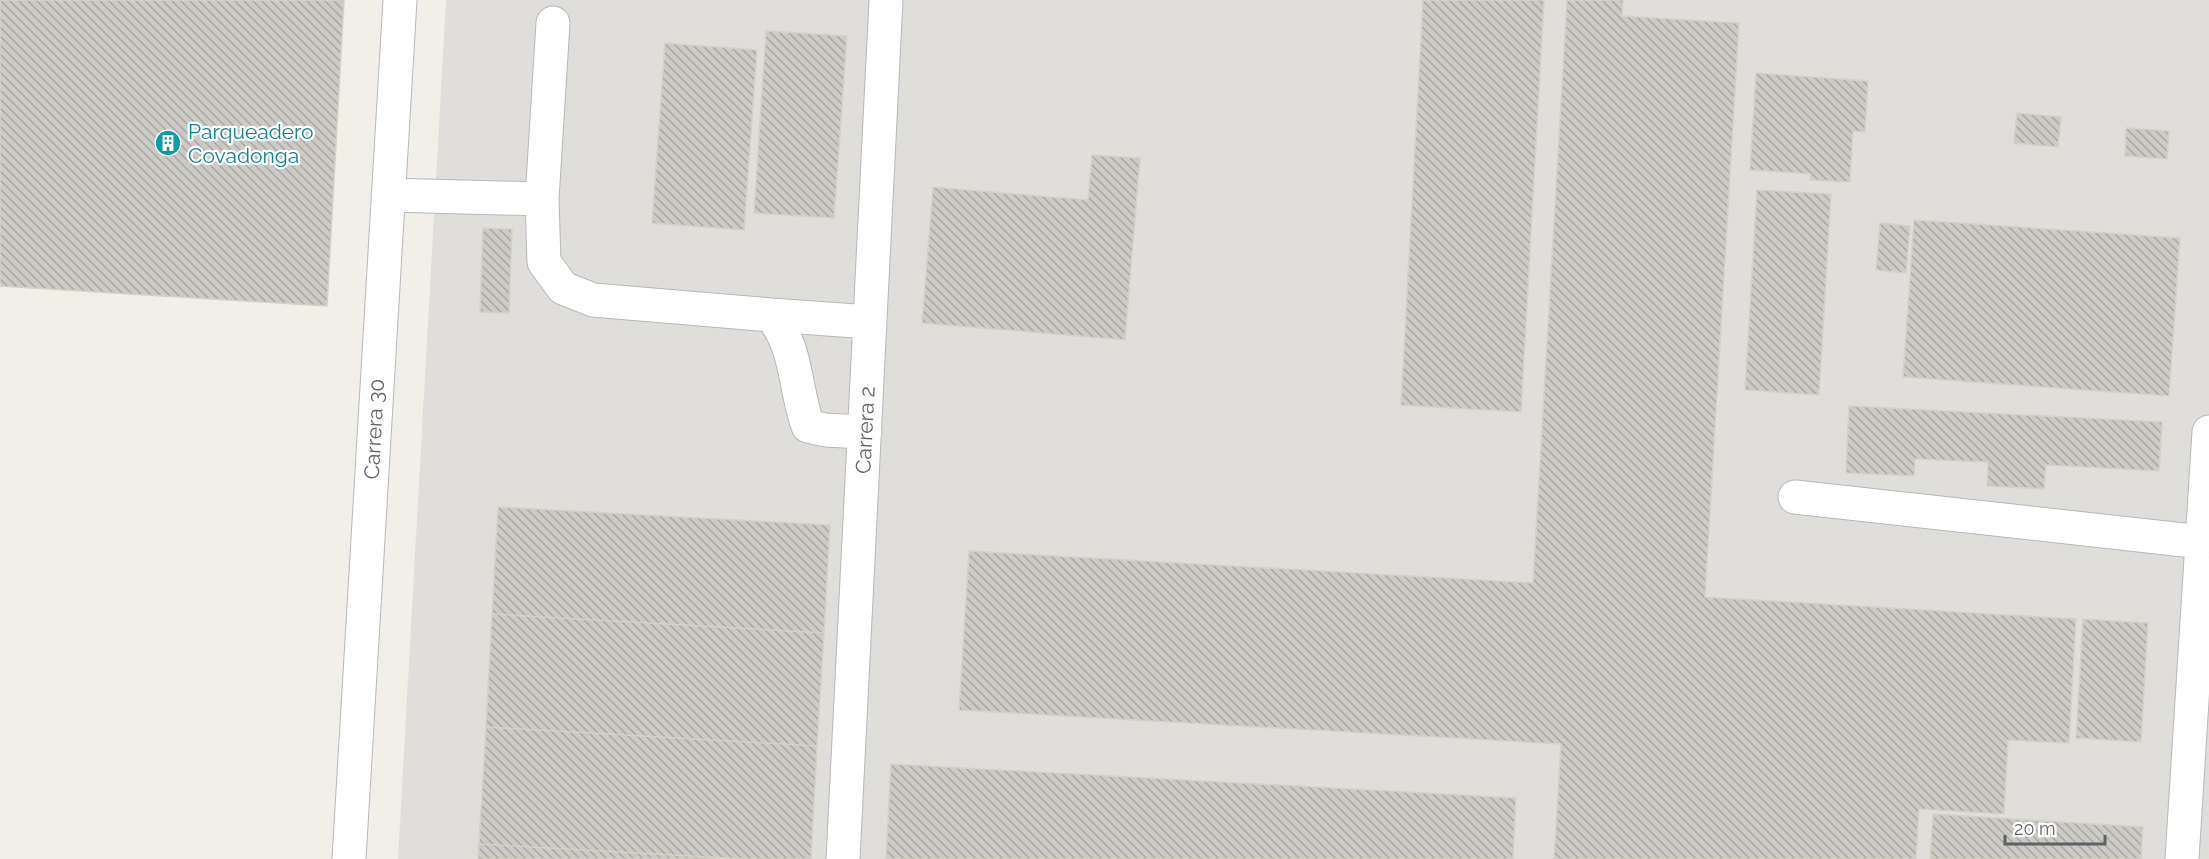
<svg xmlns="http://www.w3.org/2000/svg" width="2209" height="859" font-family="Raleway,sans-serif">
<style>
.industrial{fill:#e0deda}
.building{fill:url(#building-back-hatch);stroke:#d6d1c6;stroke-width:1.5}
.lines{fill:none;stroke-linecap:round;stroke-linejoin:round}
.minor-casing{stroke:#b5b8bc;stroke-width:35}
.minor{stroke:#fff;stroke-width:33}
.labels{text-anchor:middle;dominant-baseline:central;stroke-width:4.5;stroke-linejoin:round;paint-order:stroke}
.culture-label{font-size:21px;fill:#0d838f;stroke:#fff;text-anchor:start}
.street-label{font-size:21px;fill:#5f6368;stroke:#fff}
</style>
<defs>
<pattern id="building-back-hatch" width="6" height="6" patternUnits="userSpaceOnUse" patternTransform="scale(1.5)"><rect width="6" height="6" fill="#cccac5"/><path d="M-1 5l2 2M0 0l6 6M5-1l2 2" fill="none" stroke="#a9a8a4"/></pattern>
</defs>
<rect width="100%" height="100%" fill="#f1efe8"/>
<path class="industrial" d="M 446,0 L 2209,0 L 2209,859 L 398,859 Z"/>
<path class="building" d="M 0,0 L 344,0 L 327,306 L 0,286 Z
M 1423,0 L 1544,0 L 1521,412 L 1401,405 Z
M 1567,0 L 1623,0 L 1622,16 L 1739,23 L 1705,597 L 2076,619 L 2069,743 L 2008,740 L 2004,814 L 1919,809 L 1916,859 L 1554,859 L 1561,744 L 959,710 L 969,551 L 1533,583 Z
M 766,31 L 847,36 L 834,218 L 754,213 Z
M 665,43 L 757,50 L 744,230 L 652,223 Z
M 1756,73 L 1868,81 L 1865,132 L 1853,131 L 1850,182 L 1810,180 L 1811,174 L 1750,170 Z
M 2017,113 L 2061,117 L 2058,147 L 2014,143 Z
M 2126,128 L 2169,131 L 2167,159 L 2125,156 Z
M 1092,155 L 1140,158 L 1125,340 L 922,323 L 933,187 L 1088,200 Z
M 1757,190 L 1831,194 L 1819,395 L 1745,390 Z
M 1914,220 L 2180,238 L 2169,396 L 1903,377 Z
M 1880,223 L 1910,226 L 1906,273 L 1876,270 Z
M 483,228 L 512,229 L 509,313 L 480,312 Z
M 1849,406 L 2162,422 L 2159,471 L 2046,465 L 2044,489 L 1987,486 L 1988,462 L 1915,459 L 1914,476 L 1846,473 Z
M 498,507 L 830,525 L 824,633 L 492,614 Z
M 492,614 L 824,633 L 817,746 L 486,727 Z
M 2083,619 L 2148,623 L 2141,742 L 2076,738 Z
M 486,727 L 817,746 L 811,859 L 745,859 L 479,844 Z
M 891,764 L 1516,798 L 1513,859 L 886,859 Z
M 1933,814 L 2143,827 L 2141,859 L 1930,859 Z
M 479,844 L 745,859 L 478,859 Z"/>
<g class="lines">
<g class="minor-casing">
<path id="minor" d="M 553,23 L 542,199 L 544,262 L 563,288 L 593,300 L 771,315 C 798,348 794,387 808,426 L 825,430 L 865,432
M 388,195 L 542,199
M 771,315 L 870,322
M 1795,497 L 2202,542
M 349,859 L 400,0
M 843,859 L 886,0
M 2182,859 L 2209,432"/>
</g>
<use href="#minor" class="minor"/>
</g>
<defs>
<g id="building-disc" transform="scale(1.35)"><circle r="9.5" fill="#0f9aa8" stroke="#fff"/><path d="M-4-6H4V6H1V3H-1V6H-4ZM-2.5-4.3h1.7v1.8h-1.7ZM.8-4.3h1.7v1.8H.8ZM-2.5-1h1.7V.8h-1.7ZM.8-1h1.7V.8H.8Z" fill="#fff"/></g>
</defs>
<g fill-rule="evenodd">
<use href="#building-disc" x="168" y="143"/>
</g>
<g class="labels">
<g class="culture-label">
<text x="188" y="131">Parqueadero<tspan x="188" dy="24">Covadonga</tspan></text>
</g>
<g class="street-label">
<text transform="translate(374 429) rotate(-87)">Carrera 30</text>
<text transform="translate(865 430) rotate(-87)">Carrera 2</text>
</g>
</g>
<path d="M2005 835v9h100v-9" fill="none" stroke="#5f6368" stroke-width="3"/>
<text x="2014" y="835" font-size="18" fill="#5f6368" stroke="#ffffff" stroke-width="4.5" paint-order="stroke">20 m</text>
</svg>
